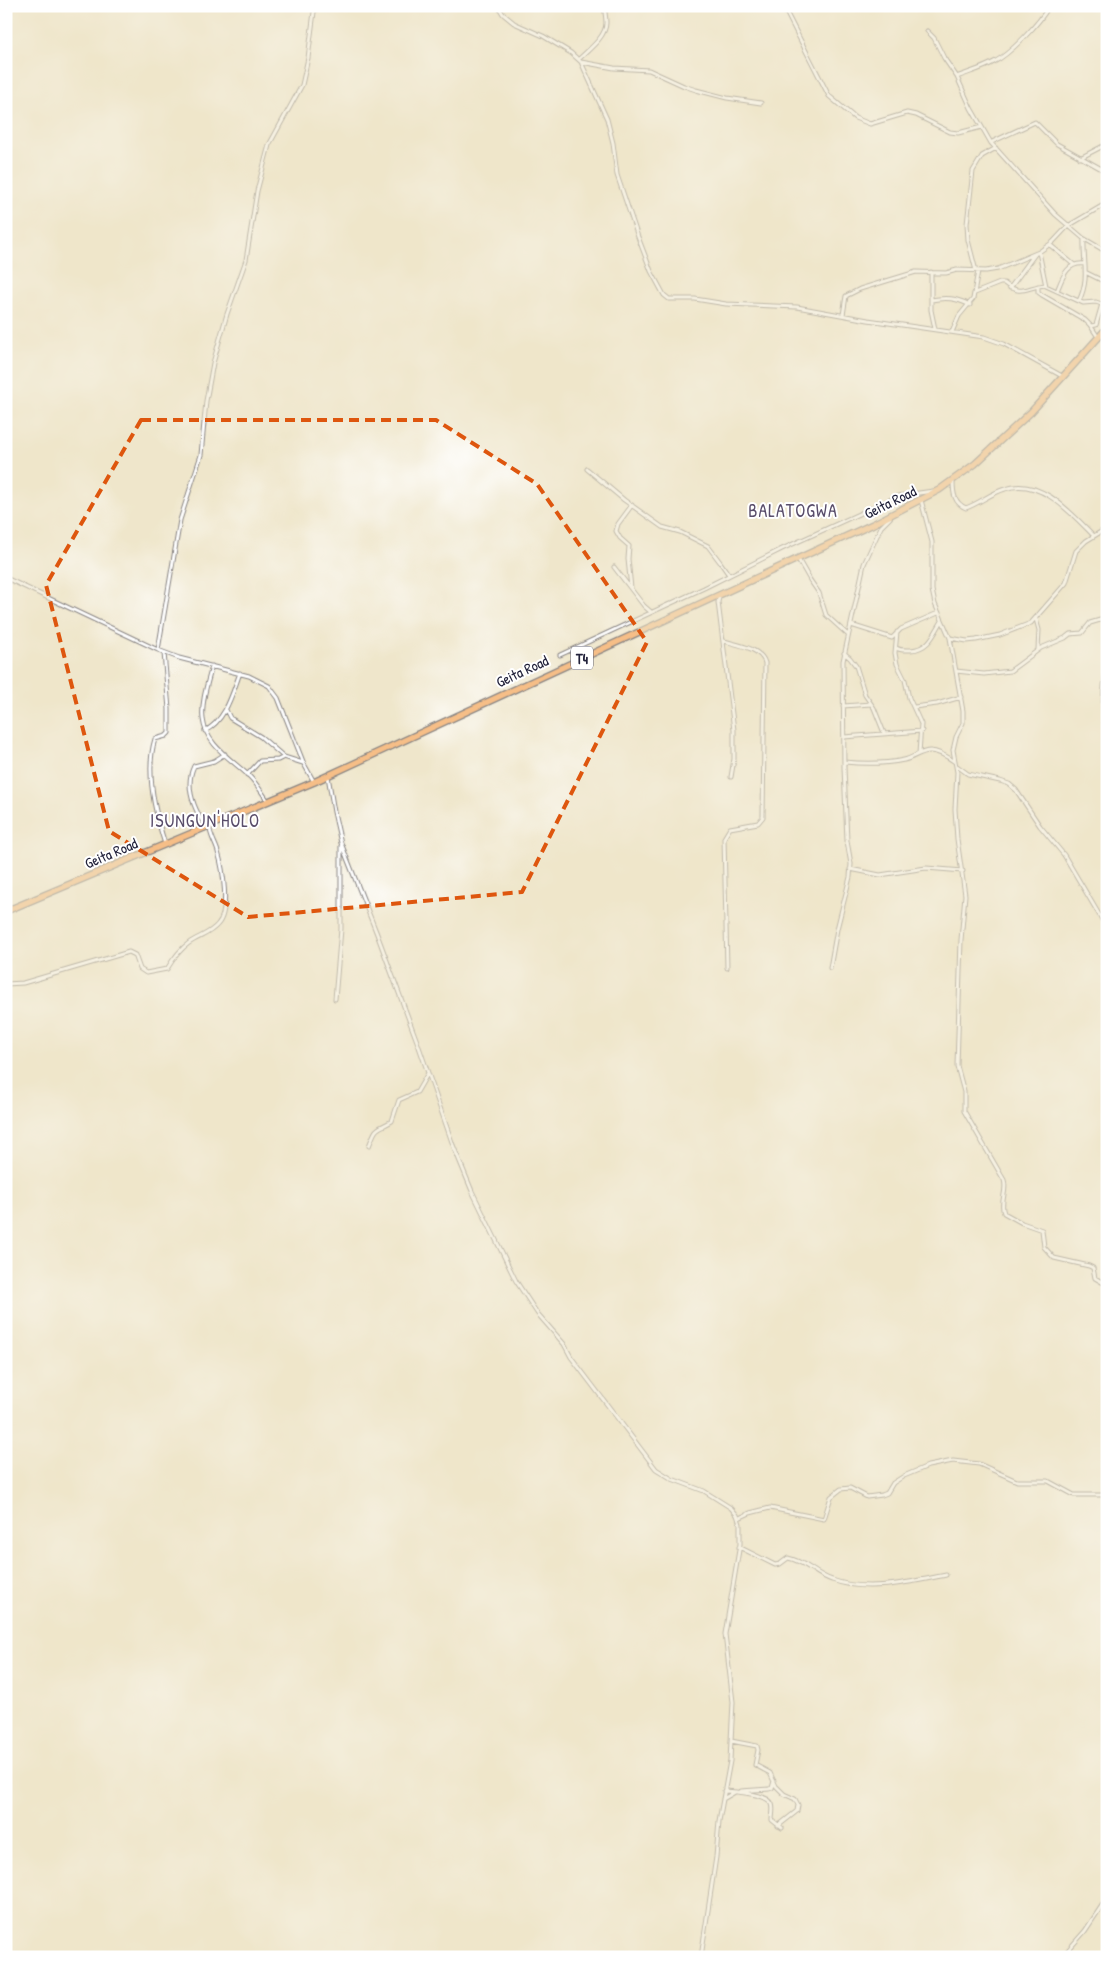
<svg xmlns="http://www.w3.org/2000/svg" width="1113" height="1963" font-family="'Patrick Hand',sans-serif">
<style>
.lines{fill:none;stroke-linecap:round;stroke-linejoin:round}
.street-casing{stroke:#888483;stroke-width:5}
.highway-casing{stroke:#888483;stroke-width:8}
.street{stroke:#fff;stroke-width:3}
.highway{stroke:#f6be87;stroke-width:5.5}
.marked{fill:none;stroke:#de560e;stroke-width:4;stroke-dasharray:10 6;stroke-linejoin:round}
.labels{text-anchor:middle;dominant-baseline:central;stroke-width:4;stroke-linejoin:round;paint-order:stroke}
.shield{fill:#fff;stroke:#646476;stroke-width:1}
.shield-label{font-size:14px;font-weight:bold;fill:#22223b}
.street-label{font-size:15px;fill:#22223b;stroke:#fff}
.quarter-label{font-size:18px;letter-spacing:1px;fill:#594d6a;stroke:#fff}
</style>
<rect width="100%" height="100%" fill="#fff"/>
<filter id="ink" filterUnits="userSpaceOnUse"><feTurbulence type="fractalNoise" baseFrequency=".02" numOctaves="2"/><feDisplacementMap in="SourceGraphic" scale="10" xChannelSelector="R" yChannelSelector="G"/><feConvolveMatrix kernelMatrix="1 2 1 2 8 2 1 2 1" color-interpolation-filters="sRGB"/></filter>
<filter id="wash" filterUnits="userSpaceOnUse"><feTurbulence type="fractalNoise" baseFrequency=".0096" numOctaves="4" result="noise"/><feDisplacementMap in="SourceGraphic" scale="20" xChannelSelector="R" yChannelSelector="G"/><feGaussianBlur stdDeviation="1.12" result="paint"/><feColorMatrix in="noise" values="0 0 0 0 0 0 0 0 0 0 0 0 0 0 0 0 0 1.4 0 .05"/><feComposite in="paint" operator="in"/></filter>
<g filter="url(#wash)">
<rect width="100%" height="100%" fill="#efe6cb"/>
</g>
<g filter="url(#ink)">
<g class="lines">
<g class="street-casing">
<path id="street" d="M 498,6 L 503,14 L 514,23 L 543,36 L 571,53 L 581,62 L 607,119 L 613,143 L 617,175 L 638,237 L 651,271 L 664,295 L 669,299 L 695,299 L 726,304 L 797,307 L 868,320 L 984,337 L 1004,344 L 1062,376
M 783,6 L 829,96 L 855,118 L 870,124 L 907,113 L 916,115 L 950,132 L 958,133 L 982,127
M 927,31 L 934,38 L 944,58 L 957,77 L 971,108 L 991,143 L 1055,214 L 1083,238 L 1107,252
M 579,59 C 588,50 606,37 606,23 C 606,18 605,12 604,6
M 581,62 L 614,68 L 649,70 L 684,86 L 696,90 L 727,98 L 761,103
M 957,77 C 969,72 982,69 994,62 C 1010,54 1040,23 1049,6
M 992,142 L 1035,122 L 1057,144 L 1107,172
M 1080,158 L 1107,144
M 1050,245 L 1073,264
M 1039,252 L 1046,286 L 1083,303 L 1096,302 L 1107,306
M 976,271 L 968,240 L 967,224 L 973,171 L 982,156 L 996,148
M 931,272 L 931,310 L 935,329
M 1087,273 L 1107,283
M 1038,286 L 1038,292 L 1042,295 L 1085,320 L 1090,325 L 1098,337
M 1010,288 L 1035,254
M 1057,291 C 1063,276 1067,262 1085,264
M 975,293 L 1000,283 L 1004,283 C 1021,297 1026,287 1045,285
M 931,300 C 946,297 956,298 970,305
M 1079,301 C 1090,278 1083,263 1084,239
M 843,315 L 846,296 L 860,289 L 916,272 L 946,273 L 957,270 L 986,271 L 998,269 L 1039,252 L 1053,242 L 1068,226 L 1107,203
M 1091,326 L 1096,325 L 1102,304
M 952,332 L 959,316 L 973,299 L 978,271
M 587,469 L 624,500 L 662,527 L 680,532 L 708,546 L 720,562 L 729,575
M 953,481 C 953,493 954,503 966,508 C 980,503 991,493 1005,489 C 1040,476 1072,514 1094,536
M 921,500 L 932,542 L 932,590 L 935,604 L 950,638 L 963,711 L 963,723 L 956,737 L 953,750 L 957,772 L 955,809 L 957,839 L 965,895 L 961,940 L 957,1066 L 964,1092 L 964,1111 L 1004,1180 C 1008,1191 999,1202 1004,1213 L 1022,1223 L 1042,1230 L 1044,1247 L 1054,1258 L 1089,1266 L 1093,1268 L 1095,1278 L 1107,1285
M 798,559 L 810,580 L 819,593 L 826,615 L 848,635
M 614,567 L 644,606 L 651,612
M 6,578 L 158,650 L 179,658 L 249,676 L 269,686 L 278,698 L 304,764 L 314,782
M 631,588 L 628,559 L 629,546 L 620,538 L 616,531 L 618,524 L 632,505
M 720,594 L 718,602 L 734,730 L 734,759 L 731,777
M 1036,619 L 1039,630 L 1038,649
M 851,625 L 892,638 L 901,629 L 938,613
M 897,632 L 895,653 L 897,664 L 905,680 L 909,698 L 921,724 L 919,754
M 950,638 L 967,641 L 976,640 L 1000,635 L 1031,623 L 1066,583 L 1076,551 L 1086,541 L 1107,528
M 724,641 C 738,645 761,648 765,663 L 763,817 L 758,823 L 730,828 L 724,838 L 727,968
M 896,648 C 901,651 905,650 911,650 C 929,649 934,634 942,621
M 158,650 L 180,520 L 201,455 L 206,401 L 213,363 L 227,314 L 246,260 L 257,191 L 269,145 L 302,85 L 308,58 L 314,12 L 317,6
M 164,653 L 169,709 L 169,733 L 166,736 L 155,739 C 145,771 155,813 165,844
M 844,653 L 850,658 L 856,666 L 865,695 L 874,708 L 884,733
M 560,655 L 704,588 L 782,549 L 898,496 L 933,491
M 1107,664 C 1103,689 1101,713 1107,738
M 212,666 C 208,682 201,702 203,719 C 206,746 232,759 250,777 C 257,784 262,793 268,801
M 956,671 L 984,674 L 1010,671 L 1041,648 L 1065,638 L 1070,634 L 1082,633 L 1090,623 L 1107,618
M 843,706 L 871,704
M 914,707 L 937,704 L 961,697
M 226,710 L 230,718 L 261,737 L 284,757 L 303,763
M 205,731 C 226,720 232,694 240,673
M 844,737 L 922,731
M 844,762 C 864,764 885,764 904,760 C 913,758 921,751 930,751 C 939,751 948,757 955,762
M 957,766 L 968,774 L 1000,781 L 1009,784 L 1016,790 L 1040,826 L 1064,855 L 1107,928
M 247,775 L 260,761 L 278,760 L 284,757
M 328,776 L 334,812 L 341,843 L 377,934 L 418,1044 L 453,1145 L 472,1191 L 516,1281 L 537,1313 L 564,1344 L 571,1357 L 656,1469 L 672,1479 L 704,1491 L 731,1508 L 737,1515 L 740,1524 L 740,1544 L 725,1634 L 733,1702 L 730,1761 L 719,1821 L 716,1857 L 701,1957
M 206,827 C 194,809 184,787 194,766 L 214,761 L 225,754
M 850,869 L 880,875 L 926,868 L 963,871
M 830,968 L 837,929 L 850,877 L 851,864 L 847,841 L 844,767 L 843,661 L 864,564 L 881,527 L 890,518
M 6,984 L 23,983 L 129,952 L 135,955 L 140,969 L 146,973 L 167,969 C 173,959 179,950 189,943 C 199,936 210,934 218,924 C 230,911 223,868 218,852 C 216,844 209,834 210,827
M 335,999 L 341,929 L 341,846
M 369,1146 C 377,1125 375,1131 392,1121 L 399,1100 L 417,1092 L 428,1073
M 739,1518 L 750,1513 L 770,1508 L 824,1519 L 831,1497 L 841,1489 L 850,1488 L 867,1497 L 882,1495 L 887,1493 L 893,1483 L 904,1476 L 928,1466 L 953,1461 L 979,1464 L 1017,1481 L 1048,1481 L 1074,1495 L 1107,1495
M 739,1547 L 775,1565 L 780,1564 L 788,1558 C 805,1561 816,1575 832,1580 C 867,1593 910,1582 946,1575
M 731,1741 L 757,1746 L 758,1750 L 755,1765 L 770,1773 L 776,1786 L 784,1794 L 795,1799 L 798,1805 L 797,1811 L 778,1826
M 724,1791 C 735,1792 767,1793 772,1804 C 774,1809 772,1815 772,1820 L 782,1828
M 741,1791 L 769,1789 L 772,1788 L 774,1781
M 723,1799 L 735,1792
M 1062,1957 L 1085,1931 L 1107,1898"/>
</g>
<g class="highway-casing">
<path id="highway" d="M 6,911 L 314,782 L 873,524 L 939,490 L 975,464 L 1031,412 L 1107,328"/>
</g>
<use href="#street" class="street"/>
<use href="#highway" class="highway"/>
</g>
</g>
<path d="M0 0H1113V1963H0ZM 141,420 L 436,420 L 537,484 L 647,642 L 522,892 L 248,917 L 109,831 L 46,585 Z" fill="#efe6cb" fill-opacity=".55" fill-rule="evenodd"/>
<path class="marked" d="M 141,420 L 436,420 L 537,484 L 647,642 L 522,892 L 248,917 L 109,831 L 46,585 Z"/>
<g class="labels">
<rect class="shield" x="571" y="646.5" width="22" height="23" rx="4"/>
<g class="shield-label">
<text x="582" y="658">T4</text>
</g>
<g class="street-label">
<text transform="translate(890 502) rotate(-26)">Geita Road</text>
<text transform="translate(522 671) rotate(-25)">Geita Road</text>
<text transform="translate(111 853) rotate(-23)">Geita Road</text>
</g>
<g class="quarter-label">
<text x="793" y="510">BALATOGWA</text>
<text x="205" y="820">ISUNGUN'HOLO</text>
</g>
</g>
<rect width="1113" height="1963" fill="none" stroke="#fff" stroke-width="25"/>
</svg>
